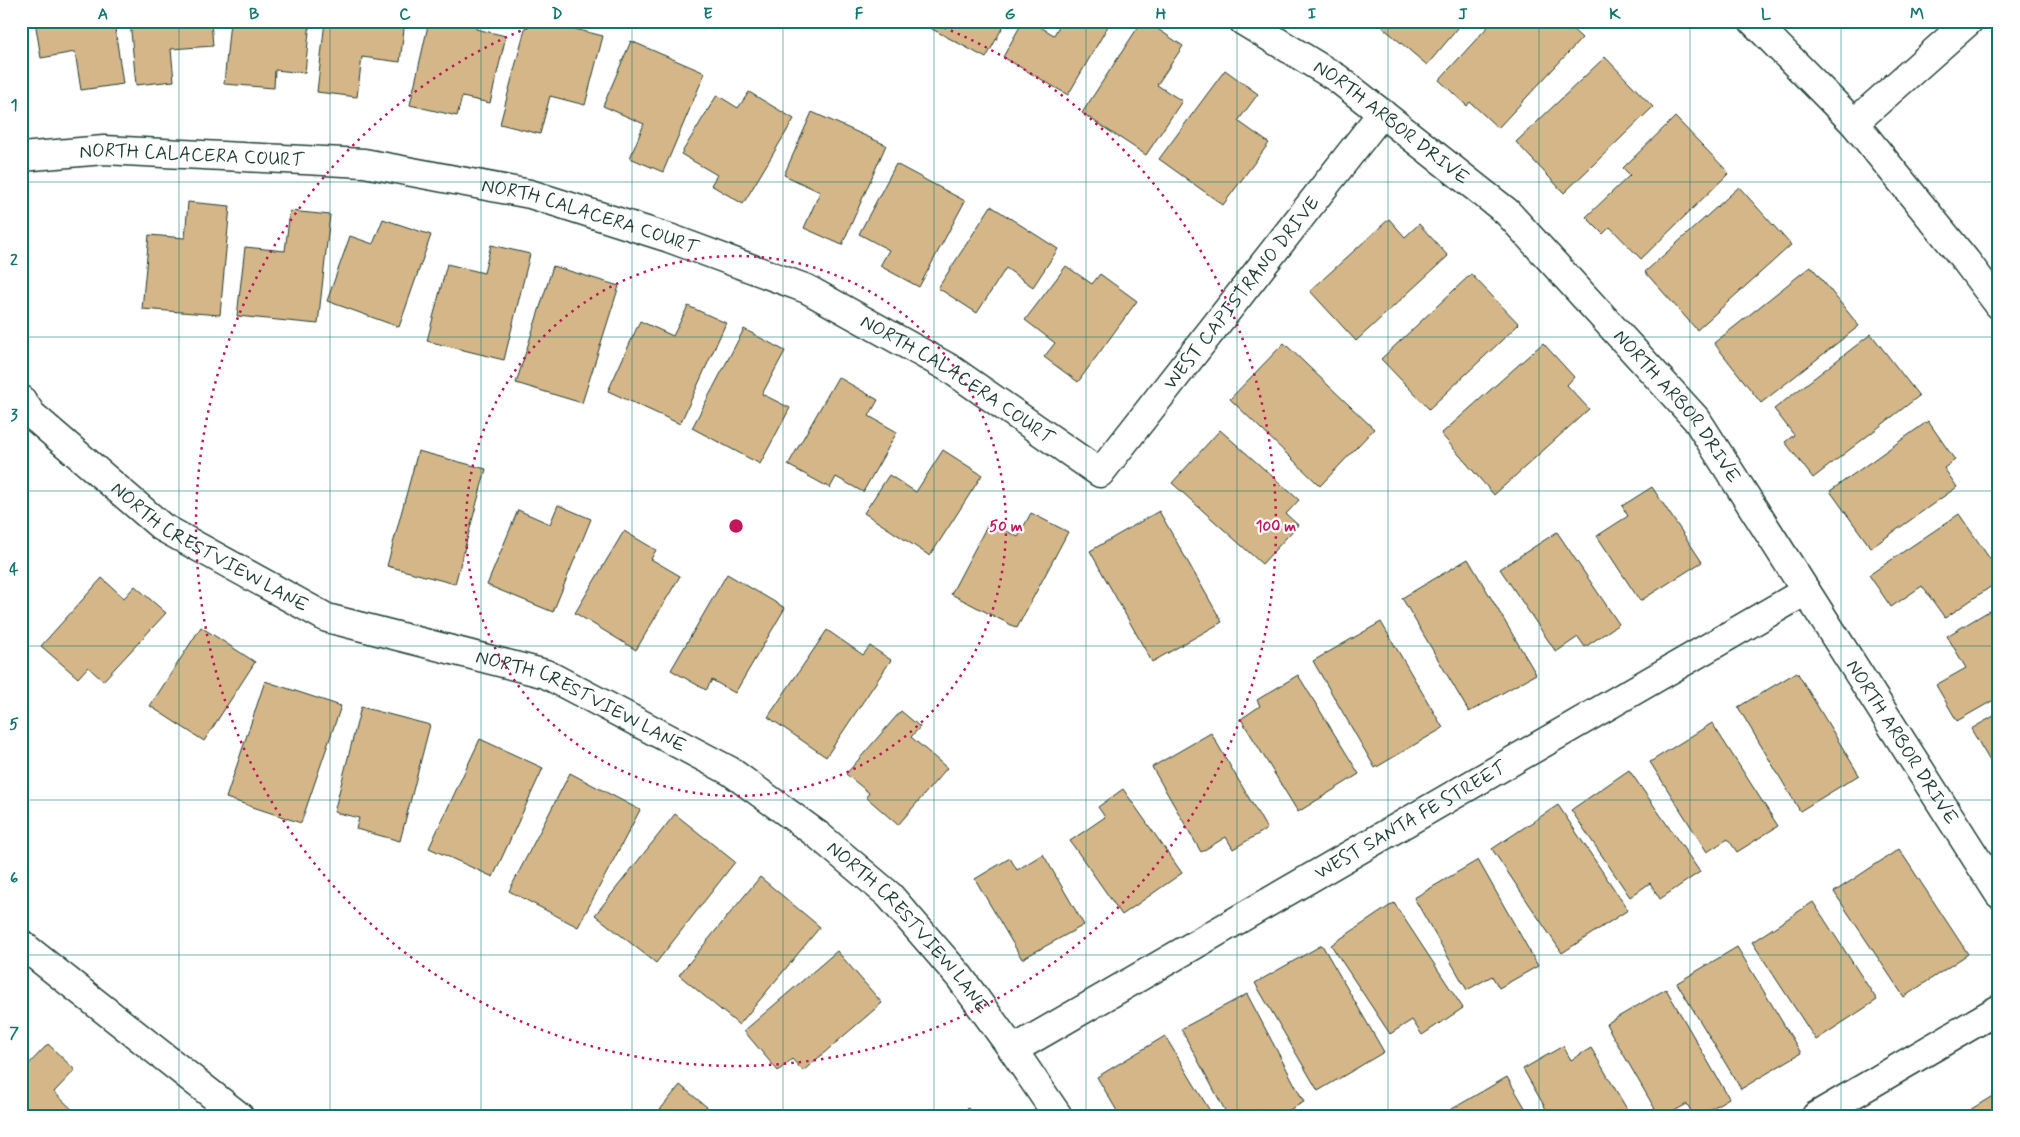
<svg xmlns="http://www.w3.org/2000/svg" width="2020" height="1137" font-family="Mynerve,sans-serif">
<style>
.building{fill:#d4b688;stroke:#1f3d34}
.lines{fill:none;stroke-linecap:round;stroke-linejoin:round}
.minor-casing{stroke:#1f3d34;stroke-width:31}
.minor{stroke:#fff;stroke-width:28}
.grid{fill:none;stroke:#0f766e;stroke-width:1;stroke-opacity:0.55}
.ring{fill:none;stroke:#c2185b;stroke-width:2.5;stroke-dasharray:2.5 5}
.labels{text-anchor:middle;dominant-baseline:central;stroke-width:4.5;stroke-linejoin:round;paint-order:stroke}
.street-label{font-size:19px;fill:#1f3d34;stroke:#fff}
.centre{fill:#c2185b;stroke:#fff;stroke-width:2.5}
.ring-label{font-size:15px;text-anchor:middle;font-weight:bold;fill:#c2185b;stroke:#fff;stroke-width:4.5;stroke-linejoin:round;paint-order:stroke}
.neatline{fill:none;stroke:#0f766e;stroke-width:2}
.grid-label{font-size:16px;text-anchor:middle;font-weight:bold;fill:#0f766e}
</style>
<rect width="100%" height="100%" fill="#fff"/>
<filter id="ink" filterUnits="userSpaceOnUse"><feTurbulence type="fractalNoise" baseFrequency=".02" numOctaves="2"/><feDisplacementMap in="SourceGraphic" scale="10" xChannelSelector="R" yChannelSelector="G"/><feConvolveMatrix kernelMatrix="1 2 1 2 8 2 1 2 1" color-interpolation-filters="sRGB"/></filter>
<g filter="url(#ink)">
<path class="building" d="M 35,21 L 114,21 L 123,84 L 81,90 L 75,52 L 41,58 Z
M 130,21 L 211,21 L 213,46 L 171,49 L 174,81 L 136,85 Z
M 230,21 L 310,21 L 305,73 L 275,70 L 274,88 L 224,84 Z
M 325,21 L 405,21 L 400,62 L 362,57 L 357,97 L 317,92 Z
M 429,21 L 477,21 L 476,29 L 506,36 L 490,103 L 462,97 L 457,116 L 410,105 Z
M 527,21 L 543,21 L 603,36 L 585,105 L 550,96 L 540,134 L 500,124 Z
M 917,21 L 1006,21 L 986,58 Z
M 1023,21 L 1030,21 L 1054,35 L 1062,21 L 1111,21 L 1068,95 L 1003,57 Z
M 1142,21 L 1146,21 L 1183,46 L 1157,85 L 1182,101 L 1146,155 L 1082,113 Z
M 1375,21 L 1464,21 L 1427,65 Z
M 1493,21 L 1564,21 L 1582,38 L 1498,128 L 1470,102 L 1467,106 L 1439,80 Z
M 631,41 L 705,73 L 663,172 L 630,158 L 644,124 L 603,106 Z
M 1605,57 L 1653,107 L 1564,193 L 1516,142 Z
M 1225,70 L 1258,94 L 1238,121 L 1269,143 L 1223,205 L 1159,159 Z
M 749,92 L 794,119 L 743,204 L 711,185 L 717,175 L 681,154 L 717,95 L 738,108 Z
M 812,112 L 886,145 L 842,245 L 804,228 L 820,192 L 784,175 Z
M 1675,117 L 1729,173 L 1641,259 L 1610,227 L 1603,234 L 1586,217 L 1630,175 L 1623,168 Z
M 896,164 L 965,201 L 919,287 L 880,266 L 889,250 L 859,234 Z
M 1739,187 L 1791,245 L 1697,330 L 1645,272 Z
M 188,202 L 230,206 L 220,315 L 142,309 L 149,235 L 185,238 Z
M 991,206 L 1058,249 L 1033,287 L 1006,268 L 977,313 L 938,288 Z
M 290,211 L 330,215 L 318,324 L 237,316 L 245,247 L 285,251 Z
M 383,219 L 431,235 L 399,327 L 327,301 L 350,236 L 373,244 Z
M 1389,219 L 1405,237 L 1419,224 L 1448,256 L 1356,341 L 1310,291 Z
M 491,245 L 530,254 L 504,360 L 427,341 L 447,264 L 484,273 Z
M 553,266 L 619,286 L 582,403 L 516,383 Z
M 1066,266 L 1092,284 L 1100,274 L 1137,301 L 1078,382 L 1044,357 L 1055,343 L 1025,320 Z
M 1811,266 L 1859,326 L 1761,403 L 1714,343 Z
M 1471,274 L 1519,324 L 1429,409 L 1381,359 Z
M 688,306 L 726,323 L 680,424 L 608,391 L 640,321 L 673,336 Z
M 744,329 L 785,351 L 762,394 L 790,408 L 760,464 L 692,428 Z
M 1871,334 L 1919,396 L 1813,478 L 1785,442 L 1794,435 L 1774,409 Z
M 1284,343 L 1374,429 L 1320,486 L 1230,399 Z
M 1543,343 L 1574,377 L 1567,385 L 1589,409 L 1494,495 L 1441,434 Z
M 838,377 L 878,400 L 869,416 L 897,432 L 863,492 L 836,477 L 830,488 L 788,465 Z
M 1928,421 L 1955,460 L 1944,468 L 1957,487 L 1871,548 L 1830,491 Z
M 1220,430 L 1299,500 L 1286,514 L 1298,525 L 1262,564 L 1172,483 Z
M 943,450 L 982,475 L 930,556 L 864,513 L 889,475 L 916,492 Z
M 418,451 L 486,469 L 455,584 L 387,566 Z
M 1652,487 L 1702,562 L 1640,601 L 1597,536 L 1628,516 L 1622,506 Z
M 558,505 L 591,519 L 553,612 L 487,585 L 518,510 L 550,524 Z
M 1159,511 L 1222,622 L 1152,662 L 1090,551 Z
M 1031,513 L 1068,532 L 1017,628 L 951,594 L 989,522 L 1018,537 Z
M 1959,514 L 1999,572 L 1999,581 L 1945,618 L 1922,586 L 1891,607 L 1869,575 Z
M 624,531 L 656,550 L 651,559 L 680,576 L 636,650 L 575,613 Z
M 1557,532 L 1619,624 L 1585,647 L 1578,637 L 1556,652 L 1500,569 Z
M 1468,559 L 1536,674 L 1469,712 L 1402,598 Z
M 727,574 L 785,608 L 735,693 L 712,680 L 706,690 L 671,670 Z
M 102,578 L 124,598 L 135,586 L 166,613 L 103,681 L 88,667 L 78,678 L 41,646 Z
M 1999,605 L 1999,697 L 1957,721 L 1936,685 L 1966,668 L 1947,636 Z
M 1381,622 L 1443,728 L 1375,768 L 1313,661 Z
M 201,627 L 255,662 L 204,741 L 150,706 Z
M 827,630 L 863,655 L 870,646 L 891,660 L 826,757 L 768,717 Z
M 1797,672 L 1859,775 L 1800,811 L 1738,707 Z
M 1298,675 L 1359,774 L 1298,812 L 1241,719 L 1260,706 L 1257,700 Z
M 265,681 L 341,706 L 301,823 L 226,798 Z
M 361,707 L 430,725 L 400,841 L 356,829 L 359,818 L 334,812 Z
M 901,711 L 920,727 L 911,737 L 947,768 L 898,825 L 866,797 L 869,793 L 846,774 Z
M 1999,713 L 1999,765 L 1994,768 L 1971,729 Z
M 1712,723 L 1778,826 L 1737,852 L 1728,839 L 1707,852 L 1650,762 Z
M 1211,733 L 1267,829 L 1233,849 L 1226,837 L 1201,852 L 1152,767 Z
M 480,739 L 543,768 L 493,877 L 429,848 Z
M 1629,770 L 1700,872 L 1660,899 L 1650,883 L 1630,897 L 1571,810 Z
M 570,773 L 640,810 L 578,927 L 509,891 Z
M 1123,789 L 1182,873 L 1122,915 L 1070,841 L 1105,817 L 1098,807 Z
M 1558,805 L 1628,910 L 1562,953 L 1492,849 Z
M 675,814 L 735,862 L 656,963 L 595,915 Z
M 1899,849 L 1968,954 L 1904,997 L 1834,892 Z
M 1043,854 L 1084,925 L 1022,959 L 975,879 L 1010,858 L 1017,870 Z
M 1478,860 L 1538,966 L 1499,988 L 1492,976 L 1467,990 L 1414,898 Z
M 760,877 L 820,927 L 739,1025 L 679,975 Z
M 1813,902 L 1877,1000 L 1816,1040 L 1752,942 Z
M 1394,903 L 1463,1008 L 1422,1035 L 1412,1020 L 1390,1034 L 1331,945 Z
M 1322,945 L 1384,1052 L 1318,1091 L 1255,983 Z
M 1737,947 L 1801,1053 L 1741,1089 L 1677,983 Z
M 837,951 L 882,1003 L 803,1071 L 792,1059 L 778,1071 L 744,1031 Z
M 1666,989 L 1729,1098 L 1699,1116 L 1694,1116 L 1687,1104 L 1665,1116 L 1659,1116 L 1606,1024 Z
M 1247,994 L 1304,1102 L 1278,1116 L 1263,1116 L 1260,1110 L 1250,1116 L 1228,1116 L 1181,1029 Z
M 1165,1036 L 1213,1116 L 1120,1116 L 1097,1077 Z
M 48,1044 L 75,1070 L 54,1092 L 79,1116 L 21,1116 L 21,1072 Z
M 1563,1046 L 1571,1060 L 1591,1048 L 1631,1116 L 1550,1116 L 1523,1069 Z
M 1507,1077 L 1530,1116 L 1440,1116 Z
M 680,1085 L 718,1116 L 655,1116 Z
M 1999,1092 L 1999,1116 L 1960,1116 Z
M 968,1108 L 973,1116 L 957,1116 Z"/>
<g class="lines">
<g class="minor-casing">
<g id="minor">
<path id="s1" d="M 1243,21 L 1337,78 L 1507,212 L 1697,420 L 1999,894"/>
<path d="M 1753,21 L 1854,123 L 1966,261 L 1999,305"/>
<path d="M 1854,123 L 1969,21"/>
<path id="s2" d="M 21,157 L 104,150 L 364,163 L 530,194 L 669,238 L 807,289 L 949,368 L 1100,473 L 1382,113"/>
<path id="s3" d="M 21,399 L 32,415 L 162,527 L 327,618 L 546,674 L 730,771 L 818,835 L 889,895 L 959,976 L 1013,1050 L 1058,1116"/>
<path d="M 21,944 L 239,1116"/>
<path id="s4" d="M 1013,1050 L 1806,591"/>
<path d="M 1816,1116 L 1999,1009"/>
</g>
</g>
<use href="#minor" class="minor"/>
</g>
</g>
<path class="grid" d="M 179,21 L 179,1116M 330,21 L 330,1116M 481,21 L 481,1116M 632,21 L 632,1116M 783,21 L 783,1116M 934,21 L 934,1116M 1086,21 L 1086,1116M 1237,21 L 1237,1116M 1388,21 L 1388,1116M 1539,21 L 1539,1116M 1690,21 L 1690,1116M 1841,21 L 1841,1116M 21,182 L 1999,182M 21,337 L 1999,337M 21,491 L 1999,491M 21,646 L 1999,646M 21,800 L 1999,800M 21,955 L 1999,955"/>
<g class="ring">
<circle cx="736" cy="526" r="270"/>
<path d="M930 22A540 540 0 1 1 542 22"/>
</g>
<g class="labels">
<g class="street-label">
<text stroke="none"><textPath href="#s1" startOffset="180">NORTH ARBOR DRIVE</textPath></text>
<text stroke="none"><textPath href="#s2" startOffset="171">NORTH CALACERA COURT</textPath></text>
<text stroke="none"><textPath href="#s2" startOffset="576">NORTH CALACERA COURT</textPath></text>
<text stroke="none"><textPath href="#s2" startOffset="1381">WEST CAPISTRANO DRIVE</textPath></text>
<text stroke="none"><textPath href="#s2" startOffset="981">NORTH CALACERA COURT</textPath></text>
<text stroke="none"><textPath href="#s1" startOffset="585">NORTH ARBOR DRIVE</textPath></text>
<text stroke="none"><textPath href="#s3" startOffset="242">NORTH CRESTVIEW LANE</textPath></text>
<text stroke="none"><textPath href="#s3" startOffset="648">NORTH CRESTVIEW LANE</textPath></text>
<text stroke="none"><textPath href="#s1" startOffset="990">NORTH ARBOR DRIVE</textPath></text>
<text stroke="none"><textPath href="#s4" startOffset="459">WEST SANTA FE STREET</textPath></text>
<text stroke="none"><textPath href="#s3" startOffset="1052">NORTH CRESTVIEW LANE</textPath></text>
</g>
</g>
<circle cx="736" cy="526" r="8" class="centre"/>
<g class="ring-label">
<text x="1006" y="531">50 m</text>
<text x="1276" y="531">100 m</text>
</g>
<rect width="2020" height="1137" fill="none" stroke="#fff" stroke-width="55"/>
<rect x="28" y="28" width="1964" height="1082" class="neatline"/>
<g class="grid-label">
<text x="103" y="19">A</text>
<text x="254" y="19">B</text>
<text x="405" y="19">C</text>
<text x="557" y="19">D</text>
<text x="708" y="19">E</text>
<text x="859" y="19">F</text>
<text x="1010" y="19">G</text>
<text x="1161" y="19">H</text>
<text x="1312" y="19">I</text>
<text x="1463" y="19">J</text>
<text x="1615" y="19">K</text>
<text x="1766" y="19">L</text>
<text x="1917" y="19">M</text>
<text x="14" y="110">1</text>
<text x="14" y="265">2</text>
<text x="14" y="420">3</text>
<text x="14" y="574">4</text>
<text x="14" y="729">5</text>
<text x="14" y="883">6</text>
<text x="14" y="1038">7</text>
</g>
</svg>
